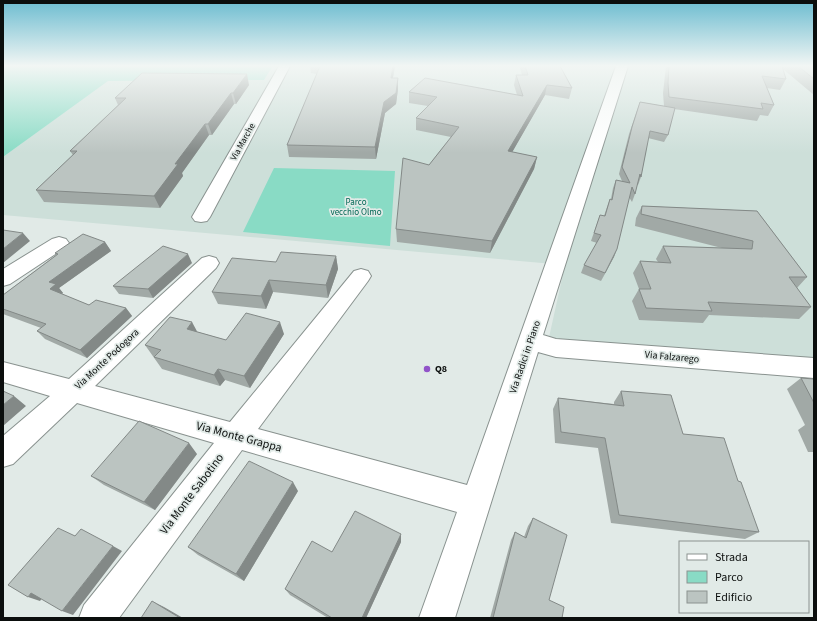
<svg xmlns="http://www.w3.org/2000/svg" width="817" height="621" font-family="'Source Sans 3',sans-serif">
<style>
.built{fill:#cddfd9}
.green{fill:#89dbc5}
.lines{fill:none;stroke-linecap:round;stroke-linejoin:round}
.minor-casing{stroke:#89928f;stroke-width:2}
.minor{fill:#fff;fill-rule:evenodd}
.wall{fill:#a1a9a6}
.shaded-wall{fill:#838987}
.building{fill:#bbc4c1;stroke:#838987}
.poi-dot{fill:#9153c9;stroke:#e1eae7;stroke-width:1.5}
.labels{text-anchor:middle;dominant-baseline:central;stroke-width:3.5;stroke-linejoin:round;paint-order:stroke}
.far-street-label{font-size:9px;fill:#0b0e0d;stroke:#e1eae7}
.far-park-label{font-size:9px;fill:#006654;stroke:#e1eae7}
.street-label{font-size:10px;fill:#0b0e0d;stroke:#e1eae7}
.poi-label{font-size:10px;font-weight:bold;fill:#0b0e0d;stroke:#e1eae7;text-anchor:start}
.near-street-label{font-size:12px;fill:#0b0e0d;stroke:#e1eae7}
</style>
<rect width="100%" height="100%" fill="#e1eae7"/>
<path class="built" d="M 273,66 L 814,66 L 814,376 L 546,351 L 565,265 L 3,215 L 3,157 L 107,81 L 264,80 Z"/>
<path class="green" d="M 3,66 L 273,66 L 264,80 L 108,81 L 3,157 Z
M 274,168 L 395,171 L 390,246 L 243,232 Z"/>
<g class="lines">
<g class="minor-casing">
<path id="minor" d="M 279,66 L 290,66 L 210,217 L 207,221 L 201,222 L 195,221 L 192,217 Z
M 616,66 L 628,66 L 543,335 L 556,339 L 814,358 L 814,378 L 556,357 L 538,352 L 455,618 L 419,618 L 457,512 L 242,450 L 119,618 L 79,618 L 84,605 L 214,443 L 77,403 L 13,464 L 3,467 L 3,436 L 50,396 L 3,382 L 3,362 L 69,379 L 202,258 L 209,256 L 216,258 L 219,263 L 216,268 L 95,386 L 230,422 L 354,271 L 361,269 L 368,271 L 371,276 L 368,281 L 258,429 L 467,485 Z
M 59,237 L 66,239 L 69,243 L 66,247 L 10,284 L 3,286 L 3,269 L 52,239 Z"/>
</g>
<use href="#minor" class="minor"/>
</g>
<path class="wall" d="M 310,66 L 395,66 L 393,78 L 398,89 L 396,104 L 385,113 L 376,159 L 289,157 L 287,145 L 317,74 L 311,73 Z
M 520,66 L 560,66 L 572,88 L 569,99 L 545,95 L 512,152 L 537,157 L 534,169 L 490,253 L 397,242 L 396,229 L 429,165 L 451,137 L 416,130 L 416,118 L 428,106 L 409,103 L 409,92 L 517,95 L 514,85 L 516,75 L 522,75 L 520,68 Z
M 666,66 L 814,66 L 814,95 L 783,69 L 786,79 L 780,90 L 767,88 L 774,105 L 768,116 L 760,115 L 757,121 L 674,109 L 668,135 L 664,142 L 648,138 L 641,177 L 638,185 L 637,184 L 635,194 L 632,202 L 629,197 L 617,249 L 601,281 L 581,273 L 584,265 L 597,243 L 591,241 L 600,215 L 604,216 L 607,207 L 610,199 L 611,199 L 613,188 L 616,180 L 622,181 L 619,174 L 629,134 L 640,102 L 664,106 L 663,93 Z
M 249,85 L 236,104 L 234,104 L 212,135 L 209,135 L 182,173 L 183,176 L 160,208 L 44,202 L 36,190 L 73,155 L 70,151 L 118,105 L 115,98 Z
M 642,206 L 757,211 L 807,277 L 797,288 L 811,307 L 799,319 L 709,315 L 703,323 L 639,320 L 632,301 L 639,289 L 633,273 L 640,261 L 658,262 L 656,259 L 663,246 L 722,248 L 635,226 L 636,218 Z
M 105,242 L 111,251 L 59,288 L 63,293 L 61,294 L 89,305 L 126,308 L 132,316 L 87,358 L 45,339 L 37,331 L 41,328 L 3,314 L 3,295 L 56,255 L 55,253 Z
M 336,256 L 338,269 L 328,298 L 273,292 L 266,309 L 218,304 L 212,292 L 276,262 Z
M 192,263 L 153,298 L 119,294 L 113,286 Z
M 198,332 L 226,340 L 284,334 L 250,388 L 225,380 L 220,386 L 162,369 L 145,345 Z
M 801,378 L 814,379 L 814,452 L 808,452 L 798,430 L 805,425 L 787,389 Z
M 621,391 L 683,434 L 738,481 L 759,532 L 745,539 L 611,523 L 598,448 L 555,443 L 553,409 L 558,398 L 614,404 L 614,402 Z
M 197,454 L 155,510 L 104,485 L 91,476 Z
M 298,491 L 244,581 L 198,555 L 188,547 Z
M 533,518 L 549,600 L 562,618 L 490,618 L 511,540 L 515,532 L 524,537 L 528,526 Z
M 401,542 L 366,618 L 328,618 L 290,595 L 285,589 L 332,552 Z"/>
<path class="shaded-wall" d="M 393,66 L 395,66 L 391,88 L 391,78 Z
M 247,74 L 249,85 L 236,104 L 233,93 Z
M 398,78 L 398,89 L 396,104 L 385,113 L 376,159 L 375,147 L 384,102 Z
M 547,85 L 545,95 L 506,163 L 508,151 Z
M 231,93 L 234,104 L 212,135 L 208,124 Z
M 205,124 L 209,135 L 182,173 L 183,176 L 160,208 L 154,196 L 175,164 Z
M 537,157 L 534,169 L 490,253 L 492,241 Z
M 23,233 L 30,241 L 3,263 L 3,249 Z
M 105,242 L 111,251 L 59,288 L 63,293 L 57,298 L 50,289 L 49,282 Z
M 617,249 L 614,257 L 601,281 Z
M 188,254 L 192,263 L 153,298 L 148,289 Z
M 336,256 L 338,269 L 328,298 L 326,285 Z
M 269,280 L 273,292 L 266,309 L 261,296 Z
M 126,308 L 132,316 L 87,358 L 80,350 Z
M 192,322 L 199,335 L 187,329 Z
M 280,322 L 284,334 L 250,388 L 244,376 Z
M 218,369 L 225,380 L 220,386 L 214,375 Z
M 14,396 L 26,406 L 3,426 L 3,405 Z
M 189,443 L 197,454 L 155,510 L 144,502 Z
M 293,482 L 298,491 L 244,581 L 236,574 Z
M 401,534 L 401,542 L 366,618 L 362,618 Z
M 113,546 L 122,551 L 73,615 L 62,611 Z
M 31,593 L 43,597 L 40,601 L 28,597 Z
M 152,601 L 164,607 L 183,618 L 180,618 Z"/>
<path class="building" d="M 320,66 L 393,66 L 391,78 L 398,78 L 396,93 L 384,102 L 375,147 L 287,145 Z
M 525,66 L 560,66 L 572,88 L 547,85 L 508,151 L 537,157 L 492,241 L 396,229 L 403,158 L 429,165 L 459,127 L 416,118 L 437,97 L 409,92 L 425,78 L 523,96 L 516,75 L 528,75 Z
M 669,66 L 782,66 L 786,79 L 762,76 L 774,105 L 761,103 L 763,109 L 669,97 L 668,83 Z
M 798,66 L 814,66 L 814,79 Z
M 142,73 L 247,74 L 233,93 L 231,93 L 208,124 L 205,124 L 175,164 L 178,164 L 154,196 L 36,190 L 77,151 L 70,151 L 126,98 L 115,98 Z
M 640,102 L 675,108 L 668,135 L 650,131 L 641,177 L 640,174 L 635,194 L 632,187 L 617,249 L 605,273 L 584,265 L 601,235 L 594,233 L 600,215 L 605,216 L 610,199 L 612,200 L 616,180 L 630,183 L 622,167 L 632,127 Z
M 642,206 L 757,211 L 807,277 L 789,277 L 811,307 L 708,302 L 712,311 L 646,308 L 639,289 L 651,289 L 640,261 L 671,263 L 663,246 L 752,249 L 753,241 L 641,214 Z
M 3,230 L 23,233 L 3,249 Z
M 83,234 L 105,242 L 49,282 L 56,284 L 50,289 L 89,305 L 96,300 L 126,308 L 80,350 L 37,331 L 46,324 L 3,309 L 3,295 L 58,254 L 55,253 Z
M 163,246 L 188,254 L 148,289 L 113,286 Z
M 281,252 L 336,256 L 326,285 L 269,280 L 261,296 L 212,292 L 232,258 L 276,262 Z
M 246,313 L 280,322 L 244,376 L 218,369 L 214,375 L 154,357 L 161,350 L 145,345 L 170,317 L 192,322 L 187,329 L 226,340 Z
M 801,378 L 814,379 L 814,403 Z
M 3,391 L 14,396 L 3,405 Z
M 621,391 L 671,395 L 683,434 L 724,438 L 738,481 L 741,482 L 759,532 L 619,515 L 605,438 L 561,432 L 558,398 L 624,406 Z
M 139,421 L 189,443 L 144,502 L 91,476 Z
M 249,461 L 293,482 L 236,574 L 188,547 Z
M 355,511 L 401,534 L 362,618 L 332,618 L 285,589 L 312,541 L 332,552 Z
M 533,518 L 567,535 L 549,600 L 564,607 L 562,618 L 493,618 L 515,532 L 526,538 Z
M 58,528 L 75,536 L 81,529 L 113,546 L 62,611 L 31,593 L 28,597 L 8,585 Z
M 152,601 L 180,618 L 141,618 Z"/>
<linearGradient id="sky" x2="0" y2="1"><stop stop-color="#6cbcd0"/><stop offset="0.43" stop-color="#f2f6f4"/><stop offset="1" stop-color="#f2f6f4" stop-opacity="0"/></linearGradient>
<rect width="817" height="153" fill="url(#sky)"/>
<circle class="poi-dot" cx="427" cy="369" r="4"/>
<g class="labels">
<g class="far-street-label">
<text transform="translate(243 142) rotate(-61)">Via Marche</text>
</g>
<g class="far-park-label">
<text x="356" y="202">Parco<tspan x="356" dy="10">vecchio Olmo</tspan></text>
</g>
<g class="street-label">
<text transform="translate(525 357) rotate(-71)">Via Radici in Piano</text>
<text transform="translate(672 357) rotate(5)">Via Falzarego</text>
<text transform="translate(107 359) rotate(-43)">Via Monte Podogora</text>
</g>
<g class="poi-label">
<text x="435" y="369">Q8</text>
</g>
<g class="near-street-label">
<text transform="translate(239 437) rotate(15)">Via Monte Grappa</text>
<text transform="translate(192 494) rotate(-53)">Via Monte Sabotino</text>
</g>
</g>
<rect width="817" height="621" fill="none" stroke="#0b0e0d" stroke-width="8"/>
<rect x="679" y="541" width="130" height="72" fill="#e1eae7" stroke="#8b9290"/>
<rect x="687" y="554" width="20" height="6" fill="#ffffff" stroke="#8b9290"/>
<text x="715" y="561" font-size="12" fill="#0b0e0d">Strada</text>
<rect x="687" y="571" width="20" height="12" fill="#89dbc5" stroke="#8b9290"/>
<text x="715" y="581" font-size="12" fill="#0b0e0d">Parco</text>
<rect x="687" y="591" width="20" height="12" fill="#bbc4c1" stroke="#8b9290"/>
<text x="715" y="601" font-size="12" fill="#0b0e0d">Edificio</text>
</svg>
